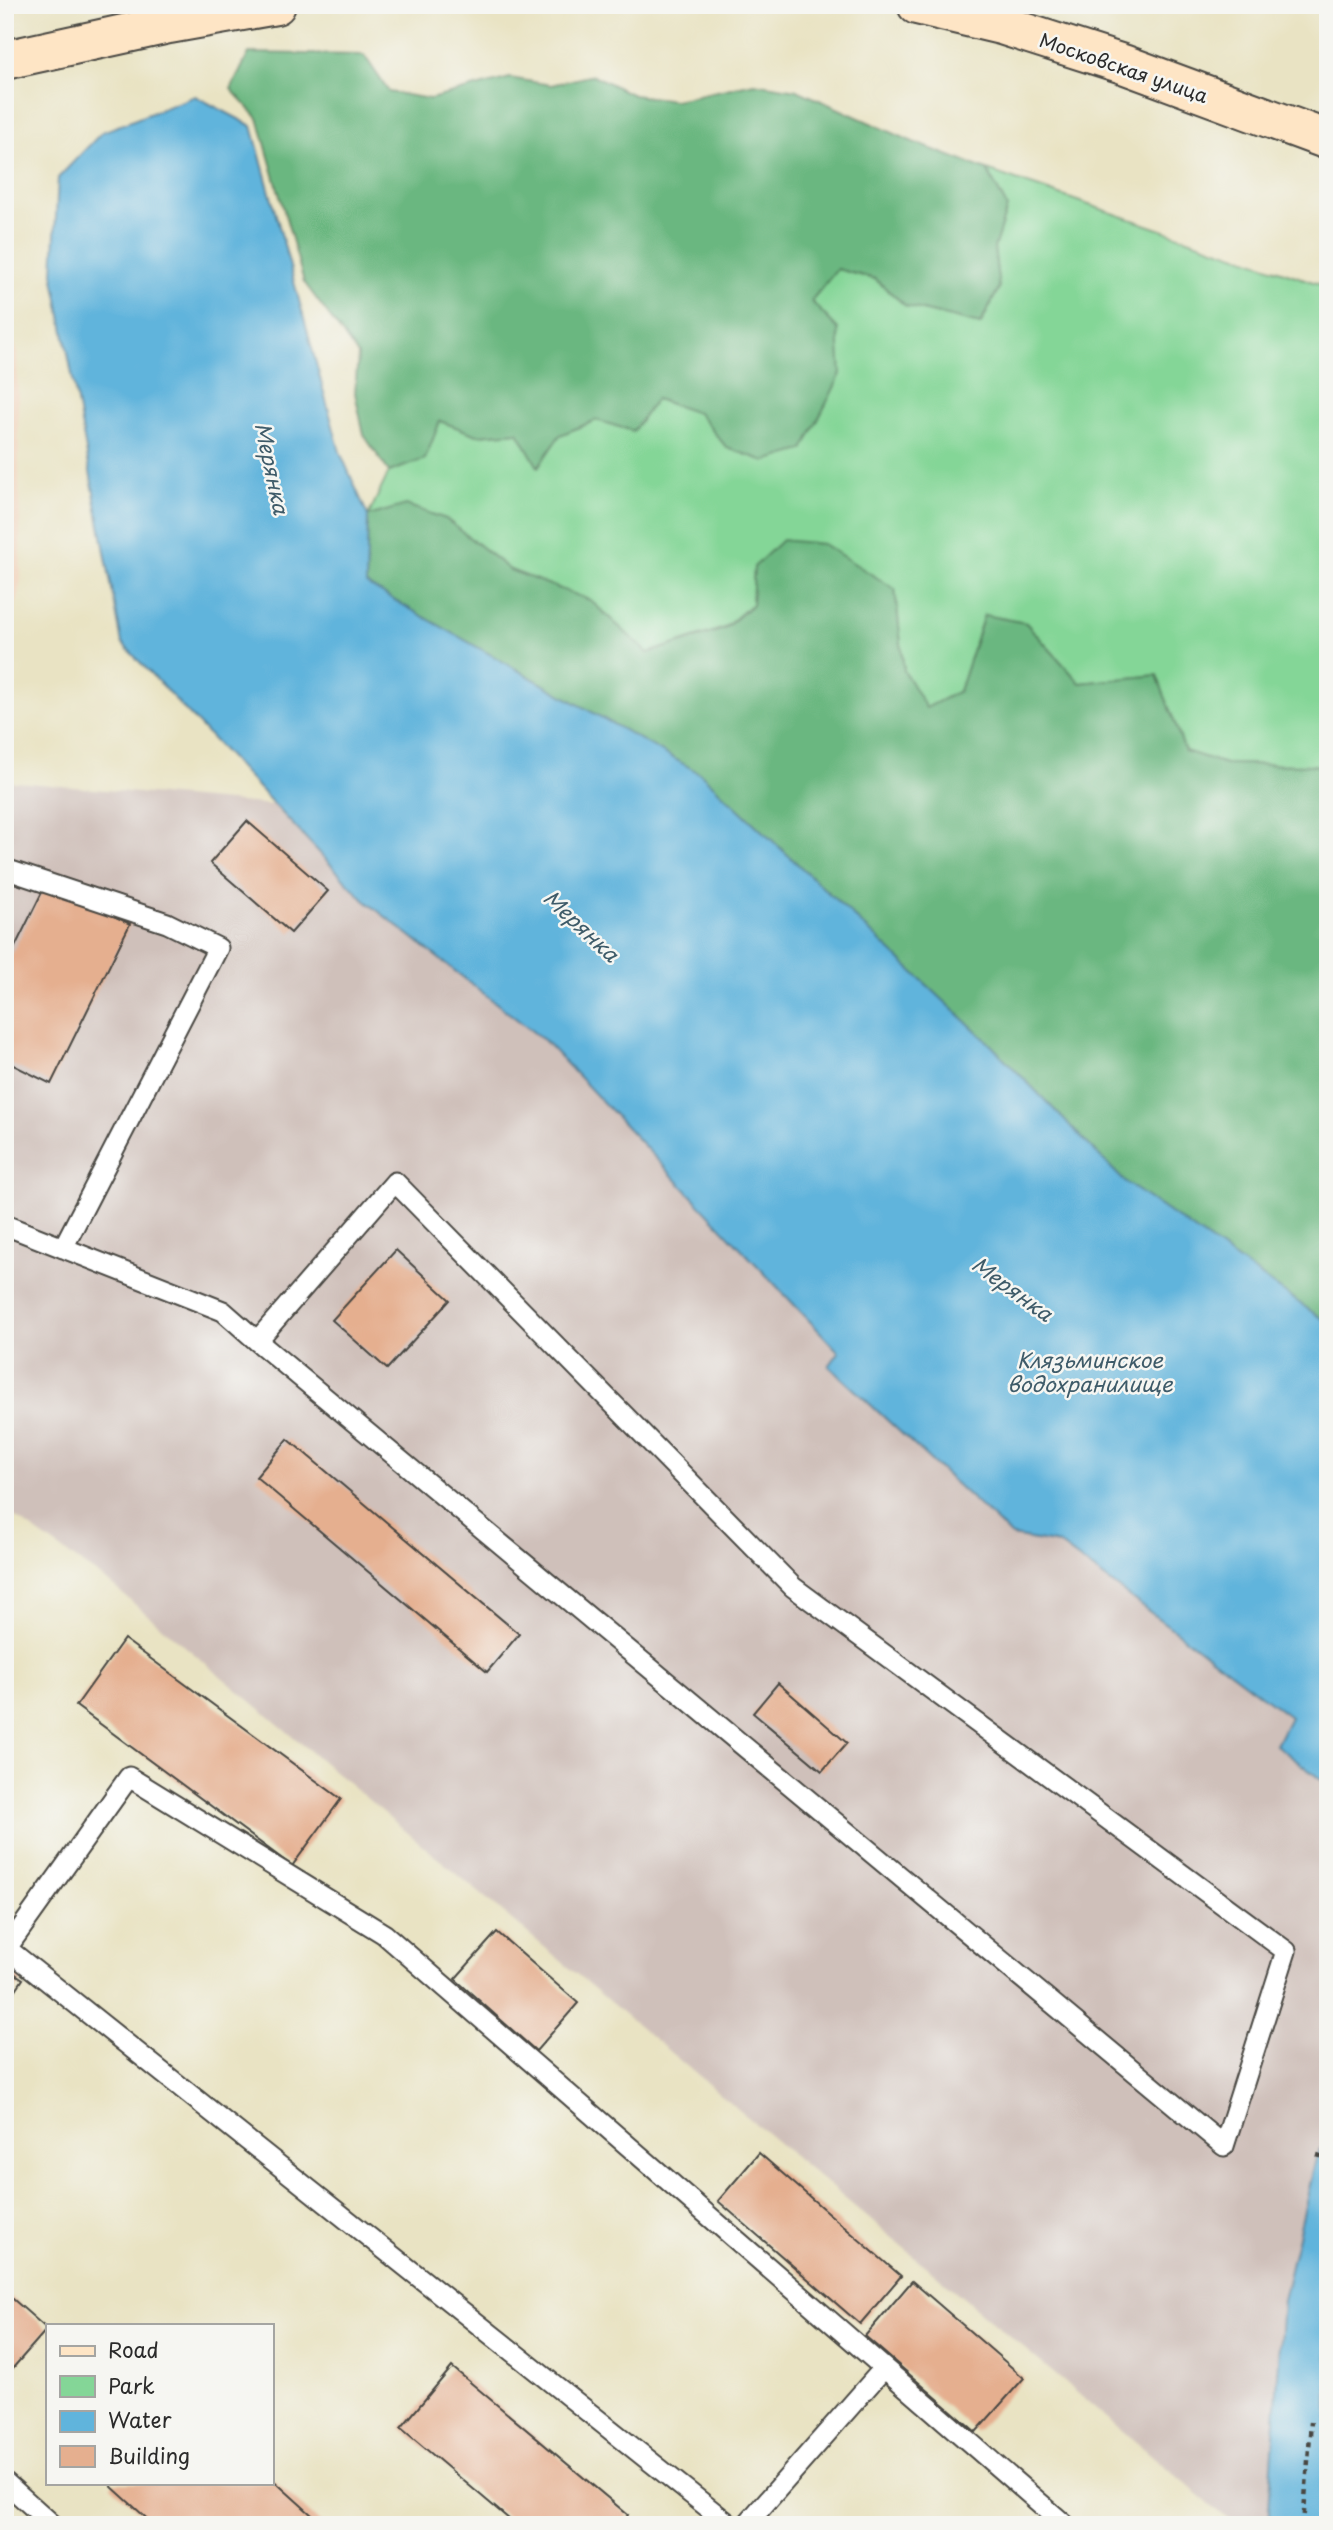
<svg xmlns="http://www.w3.org/2000/svg" width="1333" height="2530" font-family="'Playpen Sans',sans-serif">
<style>
.built{fill:#f2d4be}
.industrial{fill:#cfc0ba}
.green{fill:#84d697;stroke:#588061;stroke-width:2}
.forest{fill:#6bb780;stroke:#4b7156;stroke-width:2}
.water{fill:#60b4dc;stroke:#467084;stroke-width:2}
.building{fill:#e5af8f}
.lines{fill:none;stroke-linecap:round;stroke-linejoin:round}
.lane-casing{stroke:#484742;stroke-width:23}
.secondary-casing{stroke:#484742;stroke-width:42}
.path{stroke:#484742;stroke-width:4.5;stroke-dasharray:5 5;stroke-linecap:butt}
.lane{stroke:#fff;stroke-width:19}
.secondary{stroke:#fee5c5;stroke-width:38}
.labels{text-anchor:middle;dominant-baseline:central;stroke-width:5;stroke-linejoin:round;paint-order:stroke}
.street-label{font-size:19px;fill:#2b2b2b;stroke:#f6f6f2}
.water-label{font-size:21px;font-style:italic;fill:#3e5b69;stroke:#f6f6f2}
</style>
<rect width="100%" height="100%" fill="#f6f6f2"/>
<filter id="ink" filterUnits="userSpaceOnUse"><feTurbulence type="fractalNoise" baseFrequency=".0143" numOctaves="2"/><feDisplacementMap in="SourceGraphic" scale="14" xChannelSelector="R" yChannelSelector="G"/><feConvolveMatrix kernelMatrix="1 2 1 2 8 2 1 2 1" color-interpolation-filters="sRGB"/></filter>
<filter id="wash" filterUnits="userSpaceOnUse"><feTurbulence type="fractalNoise" baseFrequency=".00686" numOctaves="4" result="noise"/><feDisplacementMap in="SourceGraphic" scale="28" xChannelSelector="R" yChannelSelector="G"/><feGaussianBlur stdDeviation="1.57" result="paint"/><feColorMatrix in="noise" values="0 0 0 0 0 0 0 0 0 0 0 0 0 0 0 0 0 1.4 0 .05"/><feComposite in="paint" operator="in"/></filter>
<g filter="url(#wash)">
<rect width="100%" height="100%" fill="#e9e3c3"/>
<path class="built" d="M 5,318 L 17,350 L 21,579 L 5,663 Z"/>
<path class="industrial" d="M 5,781 L 273,805 L 364,900 L 546,1042 L 839,1353 L 829,1366 L 1011,1536 L 1059,1544 L 1290,1718 L 1276,1745 L 1328,1785 L 1328,2137 L 1317,2155 L 1283,2300 L 1268,2525 L 1235,2525 L 107,1581 L 5,1510 Z"/>
<path class="green" d="M 987,170 L 1328,287 L 1328,771 L 1315,765 L 1225,764 L 1185,751 L 1157,675 L 1080,683 L 1026,623 L 984,615 L 959,691 L 926,709 L 904,671 L 895,589 L 754,567 L 752,604 L 724,628 L 648,653 L 590,600 L 510,570 L 446,519 L 368,516 L 389,472 L 425,459 L 440,421 L 477,435 L 518,432 L 560,435 L 597,420 L 633,431 L 656,399 L 698,413 L 727,448 L 765,461 L 838,329 L 811,301 L 837,269 L 875,279 L 906,306 L 981,324 L 999,288 L 994,248 L 1007,207 Z"/>
<path class="forest" d="M 249,53 L 364,55 L 389,92 L 430,99 L 510,78 L 551,85 L 593,75 L 633,95 L 675,100 L 754,83 L 797,90 L 913,142 L 987,170 L 1007,207 L 994,248 L 999,288 L 980,324 L 906,306 L 875,279 L 837,269 L 811,301 L 838,329 L 841,374 L 803,450 L 765,461 L 727,448 L 698,413 L 656,399 L 633,431 L 596,420 L 560,435 L 538,467 L 518,432 L 477,435 L 440,421 L 425,459 L 389,472 L 364,435 L 355,393 L 358,355 L 304,282 L 258,118 L 231,89 Z
M 406,505 L 446,519 L 510,570 L 590,600 L 648,653 L 724,629 L 752,605 L 754,567 L 782,540 L 823,544 L 895,589 L 904,671 L 926,708 L 959,691 L 984,615 L 1026,623 L 1080,683 L 1157,675 L 1185,751 L 1225,764 L 1315,765 L 1328,771 L 1328,1323 L 1124,1181 L 987,1041 L 701,774 L 366,584 L 368,516 Z"/>
<path class="water" d="M 195,96 L 252,126 L 340,452 L 368,516 L 366,584 L 701,774 L 987,1041 L 1124,1181 L 1328,1323 L 1328,1785 L 1276,1745 L 1290,1717 L 1059,1544 L 1012,1536 L 829,1366 L 839,1352 L 546,1042 L 364,900 L 122,643 L 53,273 L 58,178 L 102,132 Z
M 1328,2137 L 1328,2525 L 1268,2525 L 1283,2300 L 1317,2155 Z"/>
<g id="blocks">
<path class="building" d="M 247,821 L 328,891 L 291,933 L 210,863 Z
M 47,882 L 130,924 L 51,1084 L 5,1061 L 5,967 Z
M 396,1250 L 450,1300 L 387,1369 L 332,1320 Z
M 288,1439 L 519,1634 L 487,1672 L 256,1477 Z
M 124,1639 L 341,1799 L 292,1866 L 76,1706 Z
M 778,1683 L 847,1743 L 822,1771 L 753,1713 Z
M 497,1932 L 578,2003 L 536,2051 L 455,1979 Z
M 5,1967 L 23,1979 L 5,2006 Z
M 759,2153 L 901,2276 L 860,2324 L 718,2201 Z
M 912,2281 L 1024,2378 L 976,2432 L 865,2336 Z
M 5,2292 L 47,2329 L 5,2377 Z
M 452,2367 L 628,2515 L 620,2525 L 516,2525 L 401,2428 Z
M 271,2478 L 323,2525 L 154,2525 L 111,2486 L 114,2483 L 271,2483 Z"/>
</g>
</g>
<g filter="url(#ink)">
<use href="#blocks" fill-opacity="0" stroke="#484742" stroke-width="2"/>
<g class="lines">
<g class="lane-casing">
<path id="lane" d="M 5,869 L 167,923 L 218,948 L 63,1248
M 5,1225 L 223,1311 L 257,1341 L 1224,2146 L 1286,1951 L 793,1587 L 395,1182 L 257,1341
M 5,1947 L 730,2525
M 7,1948 L 129,1777 L 384,1934 L 1065,2525
M 5,2482 L 53,2525
M 746,2525 L 884,2368"/>
</g>
<g class="secondary-casing">
<path id="secondary" d="M 917,5 L 1001,25 L 1123,64 L 1328,140
M 5,60 L 169,24 L 276,5"/>
</g>
<path class="path" d="M 1317,2155 L 1328,2158
M 1303,2525 L 1311,2422"/>
<use href="#lane" class="lane"/>
<use href="#secondary" class="secondary"/>
</g>
</g>
<g class="labels">
<g class="street-label">
<text transform="translate(1124 67) rotate(19)">Московская улица</text>
</g>
<g class="water-label">
<text transform="translate(273 468) rotate(78)">Мерянка</text>
<text transform="translate(582 925) rotate(43)">Мерянка</text>
<text transform="translate(1013 1288) rotate(36)">Мерянка</text>
<text x="1090" y="1359">Клязьминское<tspan x="1090" dy="24">водохранилище</tspan></text>
</g>
</g>
<rect width="1333" height="2530" fill="none" stroke="#f6f6f2" stroke-width="28"/>
<rect x="46" y="2324" width="228" height="161" fill="#f6f6f2" stroke="#a5a5a2" stroke-width="2"/>
<rect x="60" y="2346" width="35" height="10" fill="#fee5c5" stroke="#a5a5a2" stroke-width="2"/>
<text x="108" y="2358" font-size="21" fill="#2b2b2b">Road</text>
<rect x="60" y="2376" width="35" height="21" fill="#84d697" stroke="#a5a5a2" stroke-width="2"/>
<text x="108" y="2394" font-size="21" fill="#2b2b2b">Park</text>
<rect x="60" y="2411" width="35" height="21" fill="#60b4dc" stroke="#a5a5a2" stroke-width="2"/>
<text x="108" y="2428" font-size="21" fill="#2b2b2b">Water</text>
<rect x="60" y="2446" width="35" height="21" fill="#e5af8f" stroke="#a5a5a2" stroke-width="2"/>
<text x="108" y="2464" font-size="21" fill="#2b2b2b">Building</text>
</svg>
